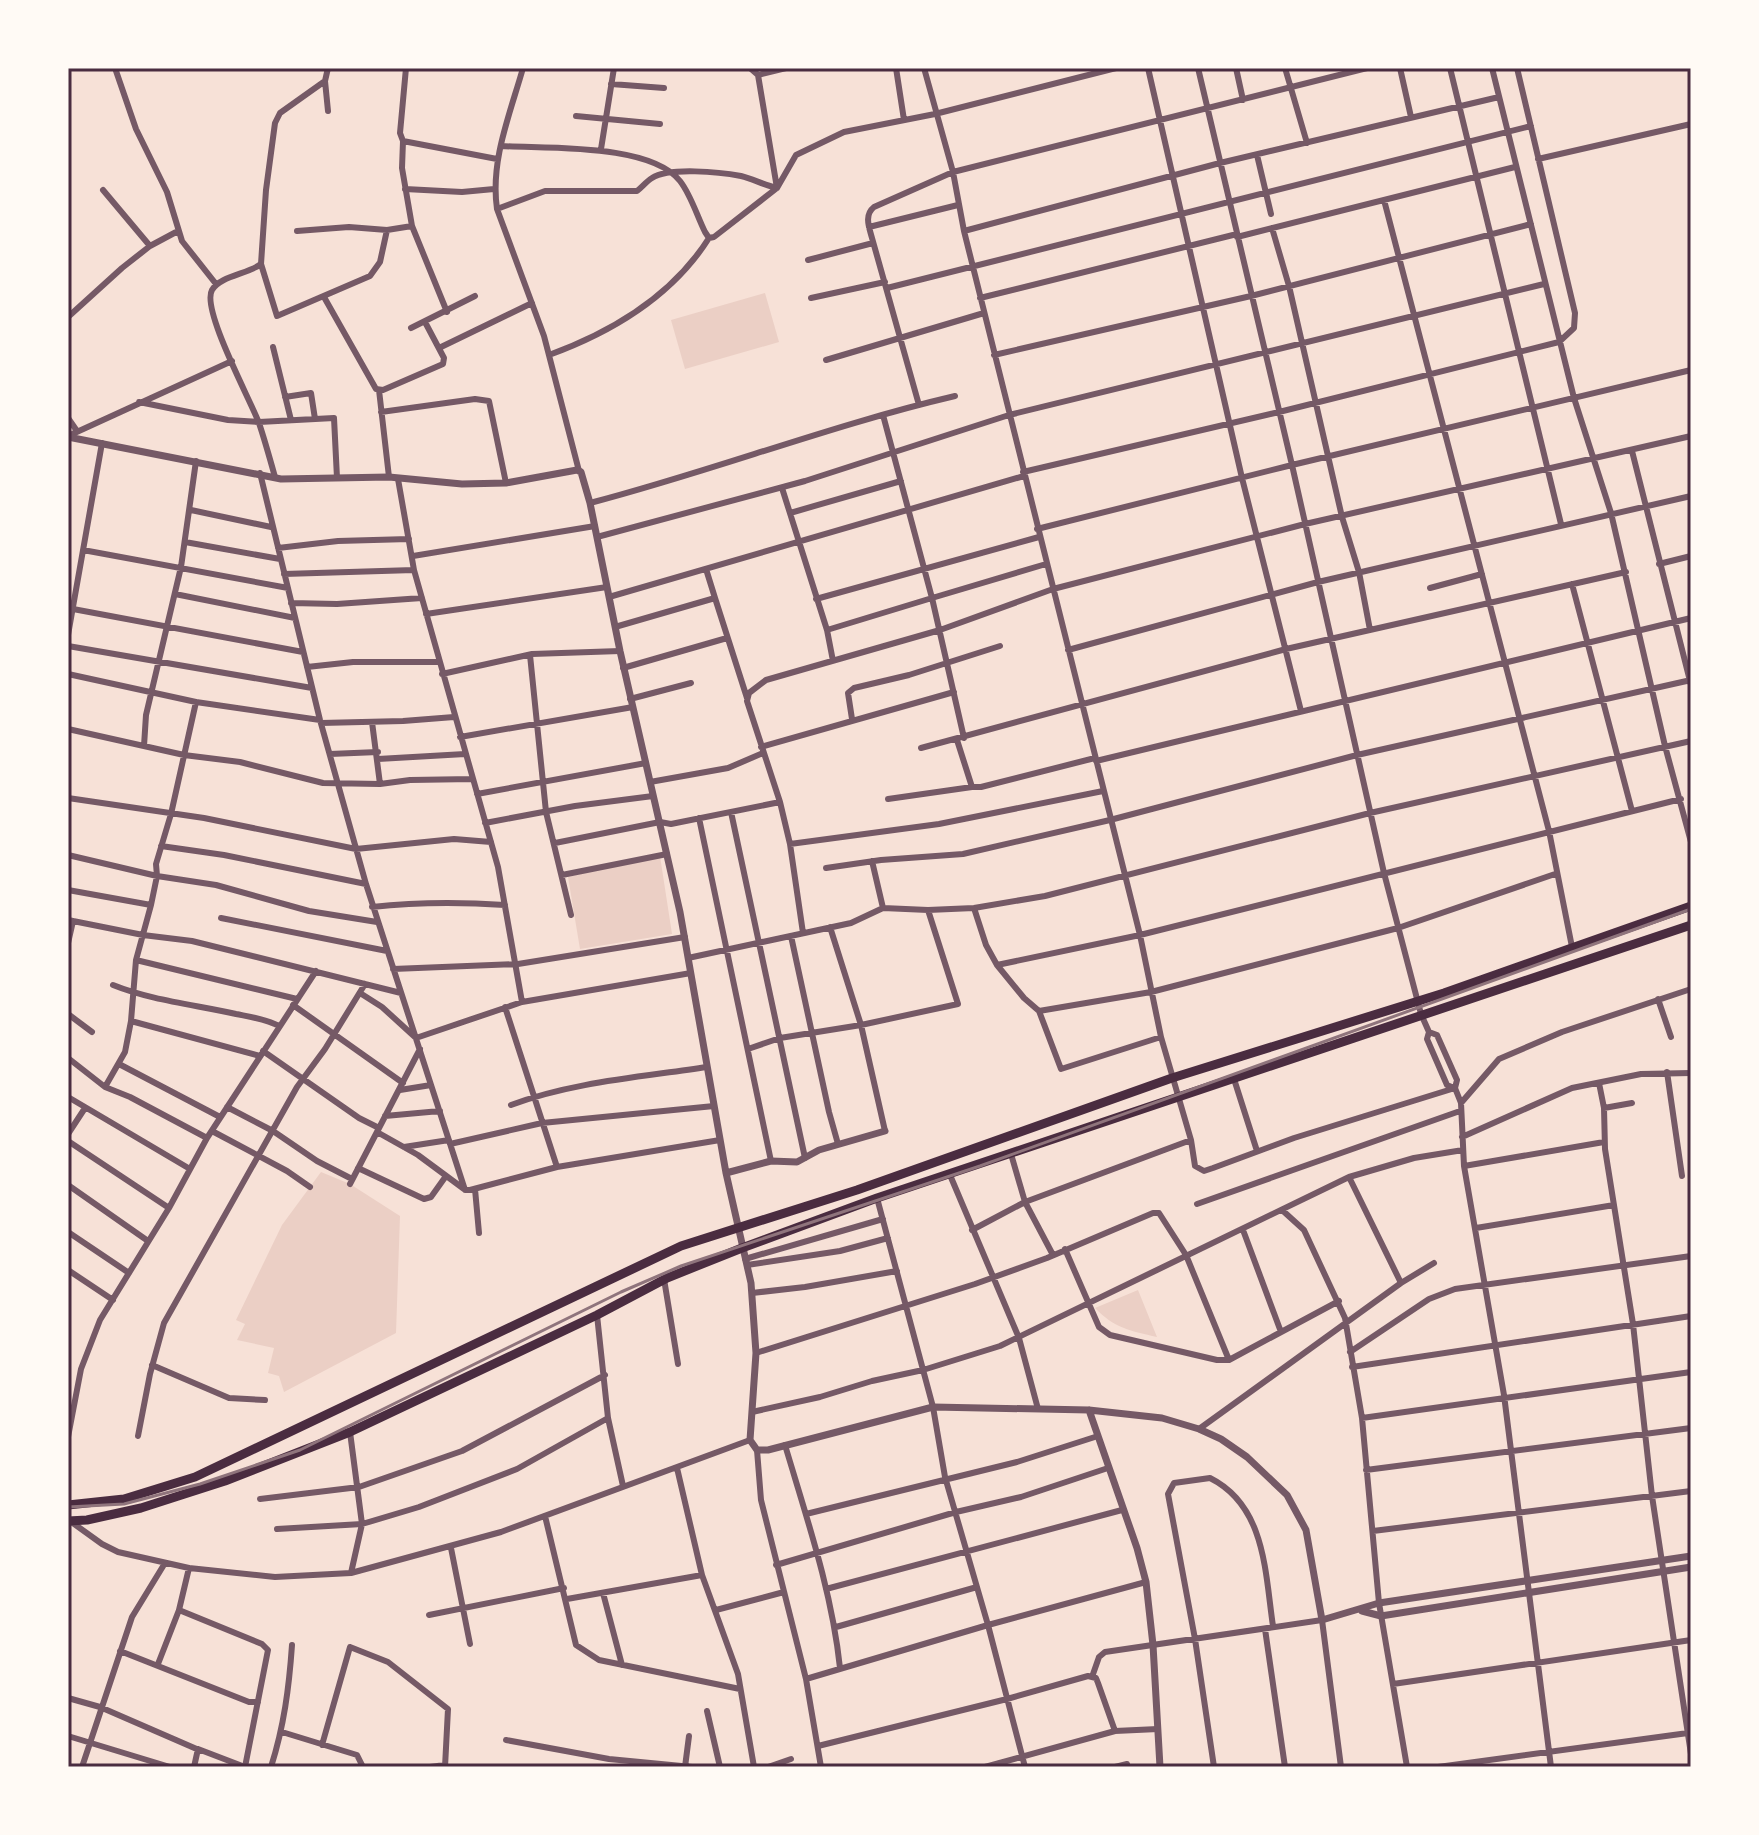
<svg xmlns="http://www.w3.org/2000/svg" width="1759" height="1835" font-family="'Titillium Web',sans-serif">
<style>
.green{fill:#ebcfc5}
.lines{fill:none;stroke-linecap:round;stroke-linejoin:round}
.minor{stroke:#755966;stroke-width:6}
.tertiary{stroke:#755966;stroke-width:7}
.primary{stroke:#4a2c40;stroke-width:9}
.rail{stroke:#8f747c;stroke-width:3}
.neatline{fill:none;stroke:#4a2c40;stroke-width:3}
</style>
<rect width="100%" height="100%" fill="#f7e1d7"/>
<path class="green" d="M 765,293 L 779,342 L 685,369 L 671,320 Z
M 660,856 L 672,934 L 580,949 L 568,877 Z
M 321,1172 L 350,1184 L 400,1216 L 396,1333 L 284,1392 L 279,1376 L 268,1373 L 274,1348 L 237,1340 L 245,1324 L 236,1320 L 282,1225 Z
M 1138,1290 L 1157,1337 C 1131,1331 1114,1328 1095,1308 Z"/>
<g class="lines">
<path class="minor" d="M 115,68 L 136,129 L 167,192 L 182,241 L 216,284
M 328,68 L 325,81 L 280,113 L 275,123 L 266,190 L 261,264 L 277,316 L 370,276 L 380,262 L 387,230
M 406,68 L 400,133 L 403,141 L 402,168 L 412,226 L 447,312
M 523,68 C 510,114 490,161 497,209 L 544,336 L 579,471
M 750,68 L 758,75 L 786,68
M 896,68 L 904,120
M 924,68 L 953,172 L 964,231 L 1140,935 L 1161,1037 L 1191,1140 L 1195,1166 L 1204,1171 L 1213,1168 L 1294,1138 L 1455,1088
M 1148,68 L 1242,478 L 1301,711
M 1198,68 L 1292,465 L 1384,873 L 1421,1014 L 1429,1032 L 1427,1039 L 1447,1085 L 1454,1088
M 1236,68 L 1243,100
M 1285,68 L 1307,143
M 1400,68 L 1411,117
M 1450,68 L 1561,524
M 1492,68 L 1574,398 L 1611,513 L 1665,746 L 1691,842
M 758,75 L 777,188
M 325,81 L 328,111
M 611,84 L 664,88
M 576,116 L 660,124
M 403,141 L 497,159
M 501,146 C 546,149 650,143 680,181 C 691,195 697,216 705,232 L 709,238 L 714,237 L 777,188 L 796,155 L 844,132 L 935,114 L 1116,68
M 601,149 L 614,68
M 1257,155 L 1271,214
M 1538,159 L 1691,124
M 405,189 L 462,192 L 494,189
M 103,190 L 150,246
M 1384,200 L 1549,831 L 1572,947
M 497,209 L 545,191 L 637,191 C 642,187 647,181 652,178 C 669,167 720,172 741,176 C 753,179 764,185 777,188
M 869,227 L 958,205
M 1272,228 L 1289,286 L 1342,517 L 1359,572 L 1370,630
M 297,231 L 349,227 L 387,230 L 412,226
M 964,231 L 1220,163 L 1499,97
M 1237,237 L 1515,167
M 808,260 L 873,243
M 261,264 C 248,274 220,276 212,290 C 201,309 250,399 259,423 C 265,441 270,459 275,477
M 887,288 L 1531,126
M 324,297 L 376,389 L 383,390 L 443,364 L 444,358 L 425,322
M 811,298 L 885,282
M 980,298 L 1237,234
M 68,317 L 122,268 L 150,246 L 178,231
M 411,328 L 475,296
M 273,347 L 291,420
M 439,348 L 532,303
M 549,355 C 612,332 673,295 709,238
M 994,355 L 1251,296 L 1531,224
M 826,360 L 984,313
M 379,390 L 389,477
M 285,397 L 311,393 L 315,419
M 139,402 L 228,420 L 259,422 L 334,418 L 337,478
M 919,405 L 872,238 C 869,227 864,215 874,207 L 953,172 L 1367,68
M 381,412 L 475,399 L 489,401 L 506,483
M 68,418 L 77,431
M 68,436 L 232,361
M 1632,451 L 1691,685
M 1023,472 L 1279,412 L 1559,342 L 1574,328 L 1575,313 L 1517,68
M 260,473 L 320,720 L 366,884 L 465,1190 L 470,1190 L 557,1167 L 720,1140
M 398,479 L 414,570 L 498,867 L 522,1002
M 782,488 L 827,630 L 833,661
M 590,503 C 713,471 831,425 955,396
M 191,510 L 271,527
M 790,513 L 901,481
M 1037,529 L 1292,465 L 1691,370
M 597,537 L 805,481 L 1009,415 L 1544,284
M 185,542 L 280,559
M 278,548 L 338,541 L 409,539
M 83,550 L 288,588
M 413,556 L 595,526
M 1659,564 L 1691,556
M 284,574 L 414,570
M 1572,584 L 1632,811
M 1430,588 L 1482,574
M 175,594 L 295,618
M 609,597 L 1024,476
M 715,598 L 747,698
M 816,599 L 1039,537
M 291,603 L 337,604 L 422,598
M 73,609 L 303,652
M 426,614 L 607,587
M 615,627 L 715,598 L 706,569
M 827,630 L 932,598 L 883,415
M 68,635 L 102,443
M 68,646 L 312,688
M 1068,650 L 1318,582 L 1691,496
M 530,655 L 546,812 L 571,915
M 307,667 L 353,662 L 439,662
M 623,668 L 727,638
M 68,674 L 196,702 L 320,720
M 442,674 L 532,654 L 620,651
M 630,699 L 691,683
M 852,719 L 848,693 L 854,688 L 909,675 L 1000,646
M 372,722 L 380,784
M 321,723 L 403,721 L 454,717
M 68,729 L 184,755 L 240,762 L 323,783 L 380,784 L 410,780 L 473,779
M 460,737 L 633,707
M 964,738 L 932,598 L 1046,564
M 957,740 L 972,787
M 144,746 L 146,715 L 181,567 L 196,461
M 761,747 L 954,692
M 921,748 L 1286,649 L 1626,572
M 330,754 L 378,752
M 378,759 L 465,754
M 1096,761 L 1691,618
M 650,782 L 728,768 L 763,753
M 477,794 L 646,763
M 68,798 L 204,818 L 356,849 L 454,839 L 491,842
M 888,799 L 972,787 L 981,787 L 1095,758
M 731,812 L 805,1158
M 699,818 L 771,1161
M 485,823 L 575,806 L 653,796
M 555,843 L 660,822 L 671,824 L 780,802
M 790,844 L 939,824 L 1103,791
M 161,846 L 224,855 L 366,884
M 68,855 L 157,876 L 216,885 L 309,911 L 377,922
M 872,861 L 883,908
M 826,868 L 881,860 L 963,854 L 1110,820 L 1357,755 L 1691,680
M 562,875 L 667,854
M 68,890 L 151,905
M 372,907 C 417,902 460,902 505,905
M 974,908 L 986,945 L 997,965 L 1140,935 L 1681,799
M 221,918 L 387,951
M 68,920 L 143,935 L 192,941 L 401,993
M 830,927 L 861,1025 L 885,1131
M 803,933 L 790,844 L 780,802 L 747,701 L 749,693 L 766,680 L 940,630 L 1053,589 L 1305,524 L 1691,436
M 791,936 L 829,1112 L 838,1144
M 68,943 L 73,921
M 688,958 L 851,923 L 883,908 L 928,910 L 974,908 L 1045,896 L 1370,813 L 1691,741
M 136,960 L 297,999
M 997,965 L 1024,998 L 1039,1011 L 1061,1069 L 1161,1037
M 393,969 L 518,964 L 685,937
M 113,985 C 150,1000 196,1005 236,1014 C 251,1017 266,1019 279,1026
M 360,993 L 382,1007 L 416,1038 L 522,1002 L 691,973
M 1658,999 L 1671,1037
M 293,1005 L 403,1083
M 505,1007 L 557,1167
M 1039,1011 L 1151,992 L 1398,928 L 1555,874
M 68,1014 L 92,1032
M 131,1021 L 260,1056
M 1429,1032 L 1437,1035 L 1457,1080 L 1455,1088 L 1461,1103 L 1464,1166 L 1504,1395 L 1551,1767
M 748,1049 L 780,1038 L 861,1025 L 958,1004 L 928,910
M 263,1051 L 359,1118 L 379,1128
M 68,1058 L 105,1087 L 130,1097 L 207,1138
M 119,1064 L 220,1117
M 1667,1072 L 1682,1176
M 1234,1079 L 1257,1151
M 1599,1083 L 1604,1108 L 1605,1149 L 1633,1324 L 1652,1496 L 1691,1754
M 105,1087 L 125,1052 L 131,1021 L 136,960 L 151,905 L 157,876 L 156,864 L 171,814 L 196,702
M 400,1090 L 431,1085
M 68,1097 L 190,1169
M 1461,1103 L 1499,1059 L 1562,1032 L 1691,989
M 511,1105 C 572,1082 642,1077 707,1067
M 227,1107 L 273,1131 L 317,1161 L 352,1179
M 1604,1108 L 1632,1103
M 385,1116 L 440,1111
M 212,1131 L 287,1171 L 310,1187
M 377,1132 L 418,1155 L 464,1189
M 68,1134 L 85,1108
M 1462,1137 L 1572,1088 L 1641,1074 L 1691,1073
M 68,1141 L 169,1208
M 450,1144 L 542,1123 L 714,1106
M 404,1147 L 449,1140
M 1011,1154 L 1025,1202 L 1053,1255
M 1464,1166 L 1604,1142
M 358,1168 L 424,1199 L 431,1197 L 446,1176
M 950,1175 L 1019,1338 L 1038,1409
M 1349,1177 L 1401,1283
M 350,1184 L 420,1049
M 68,1185 L 148,1241
M 475,1189 L 479,1233
M 877,1198 L 933,1407 L 945,1477 L 988,1625 L 1025,1767
M 1197,1204 L 1460,1111
M 1282,1210 L 1304,1230 L 1345,1318 L 1362,1418 L 1379,1603 L 1407,1767
M 1476,1228 L 1614,1205
M 972,1230 L 1025,1202 L 1191,1140
M 1243,1230 L 1281,1332
M 68,1232 L 129,1273
M 1065,1249 L 1099,1327 L 1110,1335 L 1217,1360 L 1229,1360 L 1339,1301
M 745,1259 L 883,1219
M 747,1265 L 840,1251 L 888,1238
M 68,1270 L 113,1300
M 664,1279 L 678,1364
M 752,1293 L 805,1287 L 897,1271
M 597,1315 L 608,1418 L 623,1486
M 1350,1352 L 1429,1299 L 1455,1289 L 1691,1256
M 756,1353 L 975,1284 L 1047,1258 L 1153,1213 L 1159,1213 L 1186,1255 L 1229,1360
M 152,1365 L 229,1398 L 265,1400
M 1352,1367 L 1691,1316
M 752,1412 L 820,1397 L 872,1381 L 923,1370 L 1000,1346 L 1349,1177 L 1414,1158 L 1463,1150
M 1362,1418 L 1691,1372
M 1199,1429 L 1401,1283 L 1434,1263
M 350,1432 L 362,1524 L 351,1573
M 138,1436 L 150,1374 L 164,1323 L 297,1087 L 325,1049 L 365,984
M 68,1437 L 81,1369 L 100,1320 L 169,1208 L 207,1138 L 316,971
M 785,1445 C 807,1519 832,1592 840,1668
M 757,1450 L 761,1500 L 806,1679 L 821,1767
M 677,1468 L 702,1575
M 1366,1470 L 1691,1428
M 260,1499 L 359,1487 L 462,1451 L 605,1375
M 806,1514 L 1017,1462 L 1098,1436
M 545,1516 L 576,1645 L 599,1660 L 740,1689
M 70,1521 L 102,1544 L 118,1552 L 189,1568 L 275,1577 L 351,1573 L 501,1532 L 750,1440
M 277,1529 L 362,1524 L 419,1507 L 517,1469 L 608,1418
M 1373,1531 L 1691,1491
M 451,1548 L 470,1644
M 776,1565 L 956,1512 L 1021,1497 L 1108,1468
M 826,1589 L 1122,1510
M 603,1593 L 622,1665
M 567,1599 L 702,1575 L 738,1674 L 754,1767
M 179,1610 L 262,1644 L 268,1650 L 245,1767
M 716,1610 L 784,1592
M 429,1615 L 564,1588
M 836,1627 L 977,1587
M 1265,1629 L 1285,1767
M 120,1651 L 249,1702 L 258,1702
M 158,1664 L 179,1610 L 189,1568
M 1092,1677 L 1099,1657 L 1105,1652 L 1322,1620 L 1341,1767
M 806,1679 L 988,1625 L 1146,1582
M 1393,1684 L 1691,1640
M 68,1698 L 100,1707 L 199,1750
M 707,1711 L 720,1767
M 282,1732 L 357,1755 L 363,1767
M 68,1736 L 170,1767
M 506,1740 L 609,1759 L 692,1767
M 322,1745 L 350,1647 L 388,1662 L 448,1709 L 445,1767
M 818,1746 L 1007,1699 L 1088,1676 L 1096,1678 L 1098,1683 L 1115,1731
M 82,1767 L 132,1617 L 165,1563
M 194,1767 L 198,1749 L 245,1767
M 271,1767 C 284,1726 289,1688 292,1645
M 430,1767 L 445,1765
M 685,1767 L 689,1736
M 768,1767 L 791,1759
M 985,1767 L 1115,1731 L 1158,1729
M 1115,1767 L 1127,1764
M 1214,1767 L 1195,1639 L 1168,1494 L 1174,1483 L 1210,1478 C 1266,1506 1265,1573 1273,1626
M 1438,1767 L 1688,1733"/>
<path class="tertiary" d="M 68,437 L 281,479 L 389,477 L 462,484 L 506,483 L 577,470 L 581,472 L 590,503 L 620,651 L 680,912 L 726,1173 L 751,1283 L 756,1353 L 750,1440 L 757,1450 L 768,1450 L 933,1407 L 1089,1410 L 1162,1418 L 1199,1429 L 1221,1439 L 1247,1457 L 1287,1495 L 1306,1530 L 1322,1620 L 1379,1603 L 1691,1556
M 726,1173 L 771,1161 L 797,1162 L 819,1150 L 885,1131
M 1089,1410 L 1137,1548 L 1146,1582 L 1153,1645 L 1160,1767
M 1362,1611 L 1381,1616 L 1691,1567"/>
<path class="primary" d="M 68,1505 L 124,1499 L 195,1477 L 681,1246 L 857,1190 L 1172,1078 L 1444,993 L 1691,906
M 68,1521 L 87,1520 L 141,1508 L 225,1481 L 350,1432 L 597,1315 L 667,1278 L 742,1248 L 877,1198 L 1691,925"/>
<path class="rail" d="M 68,1507 L 124,1504 L 200,1484 L 300,1450 L 621,1292 L 681,1266 L 980,1166 L 1691,909"/>
</g>
<rect width="1759" height="1835" fill="none" stroke="#fffaf5" stroke-width="140"/>
<rect x="70" y="70" width="1619" height="1695" class="neatline"/>
</svg>
